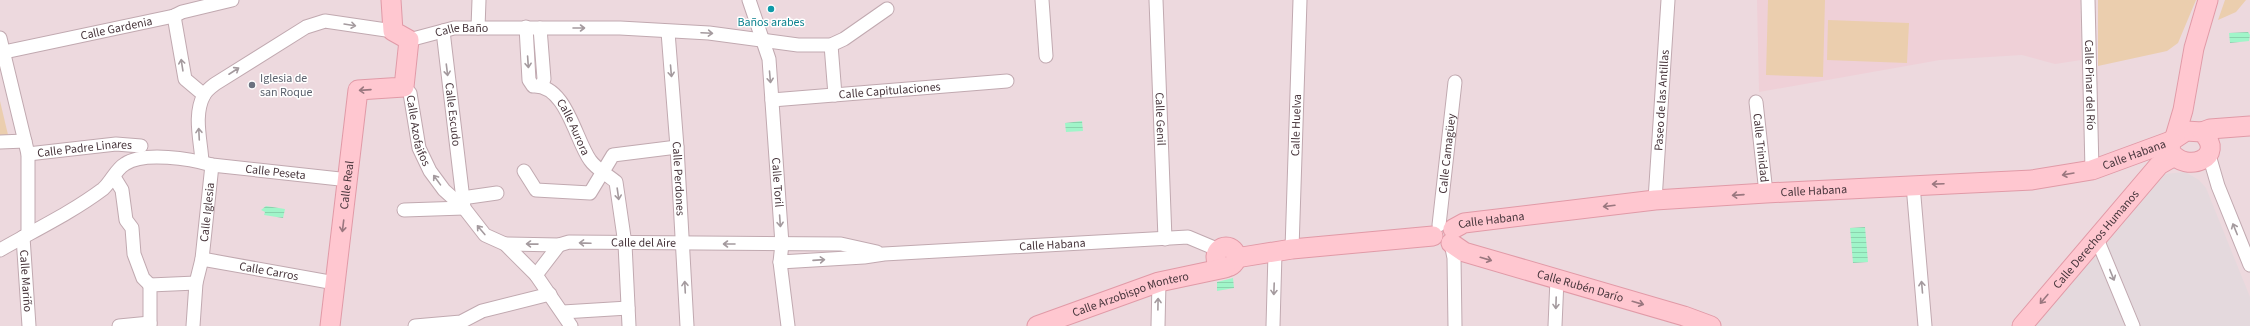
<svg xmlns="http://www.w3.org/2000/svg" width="2250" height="326" font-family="'Source Sans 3',sans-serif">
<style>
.residential{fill:#edd9de}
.industrial{fill:#e4d9dd}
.education{fill:#efd0d7}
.green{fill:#ebceae}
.water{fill:url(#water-rules)}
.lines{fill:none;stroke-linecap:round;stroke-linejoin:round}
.street-casing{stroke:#c1a9b0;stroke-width:15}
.secondary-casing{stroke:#e19aa7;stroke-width:21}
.street{stroke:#fff;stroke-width:13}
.secondary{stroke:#ffc7d0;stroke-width:19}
.oneway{stroke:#a49a9e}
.oneway2{stroke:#9a777f}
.culture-dot{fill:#0f9aa8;stroke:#fff;stroke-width:1.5}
.worship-dot{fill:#6b7280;stroke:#fff;stroke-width:1.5}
.labels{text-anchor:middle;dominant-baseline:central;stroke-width:3;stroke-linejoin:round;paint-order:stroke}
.culture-label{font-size:12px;fill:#0d838f;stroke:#fff}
.street-label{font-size:12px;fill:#48363c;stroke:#fff}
.worship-label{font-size:12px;fill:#5b616d;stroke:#fff;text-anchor:start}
</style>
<defs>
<pattern id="water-rules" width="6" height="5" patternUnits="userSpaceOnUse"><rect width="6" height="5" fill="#a0f5c9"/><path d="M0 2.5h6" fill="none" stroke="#8bd3ae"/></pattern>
</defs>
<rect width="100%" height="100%" fill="#f5e7ea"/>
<path class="residential" d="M 0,0 L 2250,0 L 2250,326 L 0,326 Z"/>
<path class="industrial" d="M 2185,172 L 2199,180 L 2206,188 L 2250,297 L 2250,326 L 2030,326 L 2073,273 L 2089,264 L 2165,174 Z"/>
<path class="education" d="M 1757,0 L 2080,0 L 2081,60 L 2055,64 L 2022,55 L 1940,60 L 1759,92 Z"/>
<path class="green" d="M 1768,0 L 1825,0 L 1823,77 L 1766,75 Z
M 2098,0 L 2196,0 L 2178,43 L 2167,51 L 2098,66 Z
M 2225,0 L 2246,0 L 2236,12 L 2218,20 Z
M 1828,20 L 1909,23 L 1907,63 L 1827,60 Z
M 0,101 L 9,139 L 0,139 Z"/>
<path class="water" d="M 2248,32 L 2250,35 L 2249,41 L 2230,43 L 2229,33 Z
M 1082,121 L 1083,131 L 1066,132 L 1065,123 Z
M 266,206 L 285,209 L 283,218 L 264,215 L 265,212 L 261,210 Z
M 1865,227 L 1868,262 L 1853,263 L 1850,228 Z
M 1233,278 L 1234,288 L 1217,291 L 1217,282 Z"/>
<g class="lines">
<g class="street-casing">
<g id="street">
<path id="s1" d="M 749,0 L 769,59 L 782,244 L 780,262 L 788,326"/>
<path d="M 1042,0 L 1046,56"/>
<path id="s2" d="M 1156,0 L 1165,239"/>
<path id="s3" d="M 2088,0 L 2092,170"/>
<path d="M 174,16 L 185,79 L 204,95"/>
<path id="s4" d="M 526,27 L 529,80 L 533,86 C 566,84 575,139 590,160 C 596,169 608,175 616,182 L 625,244 L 629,326"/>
<path d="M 478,28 L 479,0"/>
<path d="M 540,28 L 544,79 L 542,85"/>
<path id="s5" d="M 443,31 L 464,208"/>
<path id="s6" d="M 668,32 L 677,147 L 687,326"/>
<path d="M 0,38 L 28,154 L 28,234"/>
<path id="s7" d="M 409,40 L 454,28 L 620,28 L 709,33 L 798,45 L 831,45 L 844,39 L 887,9"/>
<path d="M 831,45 L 835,95"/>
<path id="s8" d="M 0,53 L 174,16 L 182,12 L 232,0"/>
<path id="s9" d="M 404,87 L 410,93 L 419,148 L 430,171 L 444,190 L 464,208 L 485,235 L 505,244 L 536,275 L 571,326"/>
<path id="s10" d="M 772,100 L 1007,81"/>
<path id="s11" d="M 1756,102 L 1766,193"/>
<path d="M 0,142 L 25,141"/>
<path id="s12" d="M 28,154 L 116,144 L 141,146"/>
<path d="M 2209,155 L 2218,186 L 2250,265"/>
<path d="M 202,162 C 201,141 193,115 204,95 C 206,91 211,87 215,84 L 306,27 L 325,21 L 393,31"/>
<path d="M 524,171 L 536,190 L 590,193 L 613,155 L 677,147"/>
<path d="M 114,177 L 122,190 L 126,220 L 132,228 L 134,254 L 143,278 L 150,285"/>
<path d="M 1913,185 L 1925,326"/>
<path d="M 462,198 L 497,193"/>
<path id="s13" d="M 1655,200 L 1668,0"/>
<path d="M 404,210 L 464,208"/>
<path id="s14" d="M 1439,225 L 1455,82"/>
<path id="s15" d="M 23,237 L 29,326"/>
<path d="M 2097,239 L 2133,326"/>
<path d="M 1451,243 L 1454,258 L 1455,326"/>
<path id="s16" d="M 505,244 L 559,245 L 569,242 L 841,244 L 877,252"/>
<path id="s17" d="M 1292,249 L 1300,0"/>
<path id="s18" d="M 0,250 C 35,230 71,213 103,189 C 111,182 116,169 125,164 C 144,151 191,159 212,165 L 349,180"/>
<path id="s19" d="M 202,259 L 335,283"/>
<path id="s20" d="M 780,262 L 864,257 L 884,254 L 1188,237 L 1219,250"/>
<path d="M 536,275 L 559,245"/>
<path d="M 563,312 L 628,308"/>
<path d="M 119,326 L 150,323"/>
<path d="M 150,326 L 150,285 L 196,283"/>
<path id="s21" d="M 193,326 L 196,283 L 202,259 L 212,165"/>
<path d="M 415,326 L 461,322 L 482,311 L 550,294"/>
<path d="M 1158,326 L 1159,282"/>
<path d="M 1273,326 L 1275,253"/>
<path d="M 1555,326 L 1557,279"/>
</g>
</g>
<g class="secondary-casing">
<g id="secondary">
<path d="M 2186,131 L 2202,132 C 2228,157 2186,175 2170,151 L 2171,141 Z"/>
<path d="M 2202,132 L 2210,129 L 2250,126"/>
<path d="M 2175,137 L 2183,110 L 2194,48 L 2208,0"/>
<path id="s22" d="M 1453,229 L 1464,223 L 1655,200 L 1766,193 L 2032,180 L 2092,170 L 2171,141"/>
<path id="s23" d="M 1451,243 L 1464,252 L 1684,316 L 1711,326"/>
<circle cx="1226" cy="257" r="10"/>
<path d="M 1236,258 L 1292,249 L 1433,236"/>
<path id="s24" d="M 330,326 L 358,90 L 404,87 L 409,40 L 393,31 L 391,0"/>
<path id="s25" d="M 1037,326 L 1159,282 L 1225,268"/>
<path id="s26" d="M 2022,326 L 2159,165 L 2173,157"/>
</g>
</g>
<use href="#street" class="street"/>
<use href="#secondary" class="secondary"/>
</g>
<defs><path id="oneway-shaft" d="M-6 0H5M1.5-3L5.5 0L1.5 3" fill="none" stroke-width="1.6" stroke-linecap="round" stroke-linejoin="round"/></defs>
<g class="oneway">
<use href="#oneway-shaft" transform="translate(350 25) rotate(9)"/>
<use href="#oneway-shaft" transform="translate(579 28)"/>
<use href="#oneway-shaft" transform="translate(707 33) rotate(3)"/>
<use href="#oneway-shaft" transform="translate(528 62) rotate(86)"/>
<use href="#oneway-shaft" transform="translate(182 65) rotate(-99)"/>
<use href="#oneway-shaft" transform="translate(447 70) rotate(83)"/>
<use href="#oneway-shaft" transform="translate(234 71) rotate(-33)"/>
<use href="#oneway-shaft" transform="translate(671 71) rotate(85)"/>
<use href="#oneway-shaft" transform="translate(770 77) rotate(85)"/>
<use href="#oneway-shaft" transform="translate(199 134) rotate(-93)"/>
<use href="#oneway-shaft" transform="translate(437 180) rotate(-126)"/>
<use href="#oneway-shaft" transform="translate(618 194) rotate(82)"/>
<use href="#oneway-shaft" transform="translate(780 221) rotate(86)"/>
<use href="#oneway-shaft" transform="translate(2235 229) rotate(-112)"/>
<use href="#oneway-shaft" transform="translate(481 230) rotate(-130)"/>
<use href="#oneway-shaft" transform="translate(585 243) rotate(-178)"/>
<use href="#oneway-shaft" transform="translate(532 244) rotate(-179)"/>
<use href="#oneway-shaft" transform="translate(729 244) rotate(-180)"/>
<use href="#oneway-shaft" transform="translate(819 260) rotate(-4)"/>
<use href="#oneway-shaft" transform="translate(2112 275) rotate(68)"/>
<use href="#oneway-shaft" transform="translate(685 287) rotate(-93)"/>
<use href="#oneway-shaft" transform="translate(1922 287) rotate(-95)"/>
<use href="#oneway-shaft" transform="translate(1274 289) rotate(92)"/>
<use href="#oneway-shaft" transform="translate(1556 303) rotate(92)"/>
<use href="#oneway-shaft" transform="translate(1158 304) rotate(-89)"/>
</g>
<g class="oneway2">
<use href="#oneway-shaft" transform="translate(365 90) rotate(176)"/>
<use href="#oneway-shaft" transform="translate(2068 174) rotate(170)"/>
<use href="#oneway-shaft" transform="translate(1938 184) rotate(178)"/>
<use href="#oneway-shaft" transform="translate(1738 195) rotate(176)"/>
<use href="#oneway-shaft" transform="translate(1609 206) rotate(173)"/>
<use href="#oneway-shaft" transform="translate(343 226) rotate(97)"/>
<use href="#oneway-shaft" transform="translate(1486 259) rotate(16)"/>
<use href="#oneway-shaft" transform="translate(2044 299) rotate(130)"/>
<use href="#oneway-shaft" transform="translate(1638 303) rotate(16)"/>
</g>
<circle class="culture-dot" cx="771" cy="9" r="4"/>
<circle class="worship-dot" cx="252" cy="85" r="4"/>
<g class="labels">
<g class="culture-label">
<text x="771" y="22">Baños arabes</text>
</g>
<g class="street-label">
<text stroke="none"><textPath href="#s8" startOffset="119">Calle Gardenia</textPath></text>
<text stroke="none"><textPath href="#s7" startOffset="54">Calle Baño</textPath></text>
<text stroke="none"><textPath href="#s3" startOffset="85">Calle Pinar del Río</textPath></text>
<text stroke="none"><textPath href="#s10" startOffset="118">Calle Capitulaciones</textPath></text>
<text stroke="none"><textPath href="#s13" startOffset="100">Paseo de las Antillas</textPath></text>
<text stroke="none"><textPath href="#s5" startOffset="84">Calle Escudo</textPath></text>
<text stroke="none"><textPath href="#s2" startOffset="119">Calle Genil</textPath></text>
<text stroke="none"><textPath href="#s17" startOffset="124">Calle Huelva</textPath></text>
<text stroke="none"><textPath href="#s4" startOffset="122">Calle Aurora</textPath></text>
<text stroke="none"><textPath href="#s9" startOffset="47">Calle Azofaifos</textPath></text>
<text stroke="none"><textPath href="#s11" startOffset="46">Calle Trinidad</textPath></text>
<text stroke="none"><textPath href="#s12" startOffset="57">Calle Padre Linares</textPath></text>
<text stroke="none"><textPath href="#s14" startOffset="72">Calle Camagüey</textPath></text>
<text stroke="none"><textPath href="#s22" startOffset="688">Calle Habana</textPath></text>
<text stroke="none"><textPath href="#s18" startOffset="306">Calle Peseta</textPath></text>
<text stroke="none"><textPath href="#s6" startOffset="147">Calle Perdones</textPath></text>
<text stroke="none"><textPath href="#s1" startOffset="186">Calle Toril</textPath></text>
<text stroke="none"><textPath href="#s24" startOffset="142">Calle Real</textPath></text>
<text stroke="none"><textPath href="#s22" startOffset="364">Calle Habana</textPath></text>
<text stroke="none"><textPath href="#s21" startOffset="115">Calle Iglesia</textPath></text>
<text stroke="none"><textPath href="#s22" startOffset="40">Calle Habana</textPath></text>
<text stroke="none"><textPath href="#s26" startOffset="114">Calle Derechos Humanos</textPath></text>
<text stroke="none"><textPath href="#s16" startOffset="139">Calle del Aire</textPath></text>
<text stroke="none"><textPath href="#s20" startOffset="273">Calle Habana</textPath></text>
<text stroke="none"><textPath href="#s19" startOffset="68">Calle Carros</textPath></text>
<text stroke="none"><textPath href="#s15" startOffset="44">Calle Mariño</textPath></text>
<text stroke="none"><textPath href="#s23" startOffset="137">Calle Rubén Darío</textPath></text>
<text stroke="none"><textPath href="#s25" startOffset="99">Calle Arzobispo Montero</textPath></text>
</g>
<g class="worship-label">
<text x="260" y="78">Iglesia de<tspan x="260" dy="14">san Roque</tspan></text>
</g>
</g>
</svg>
